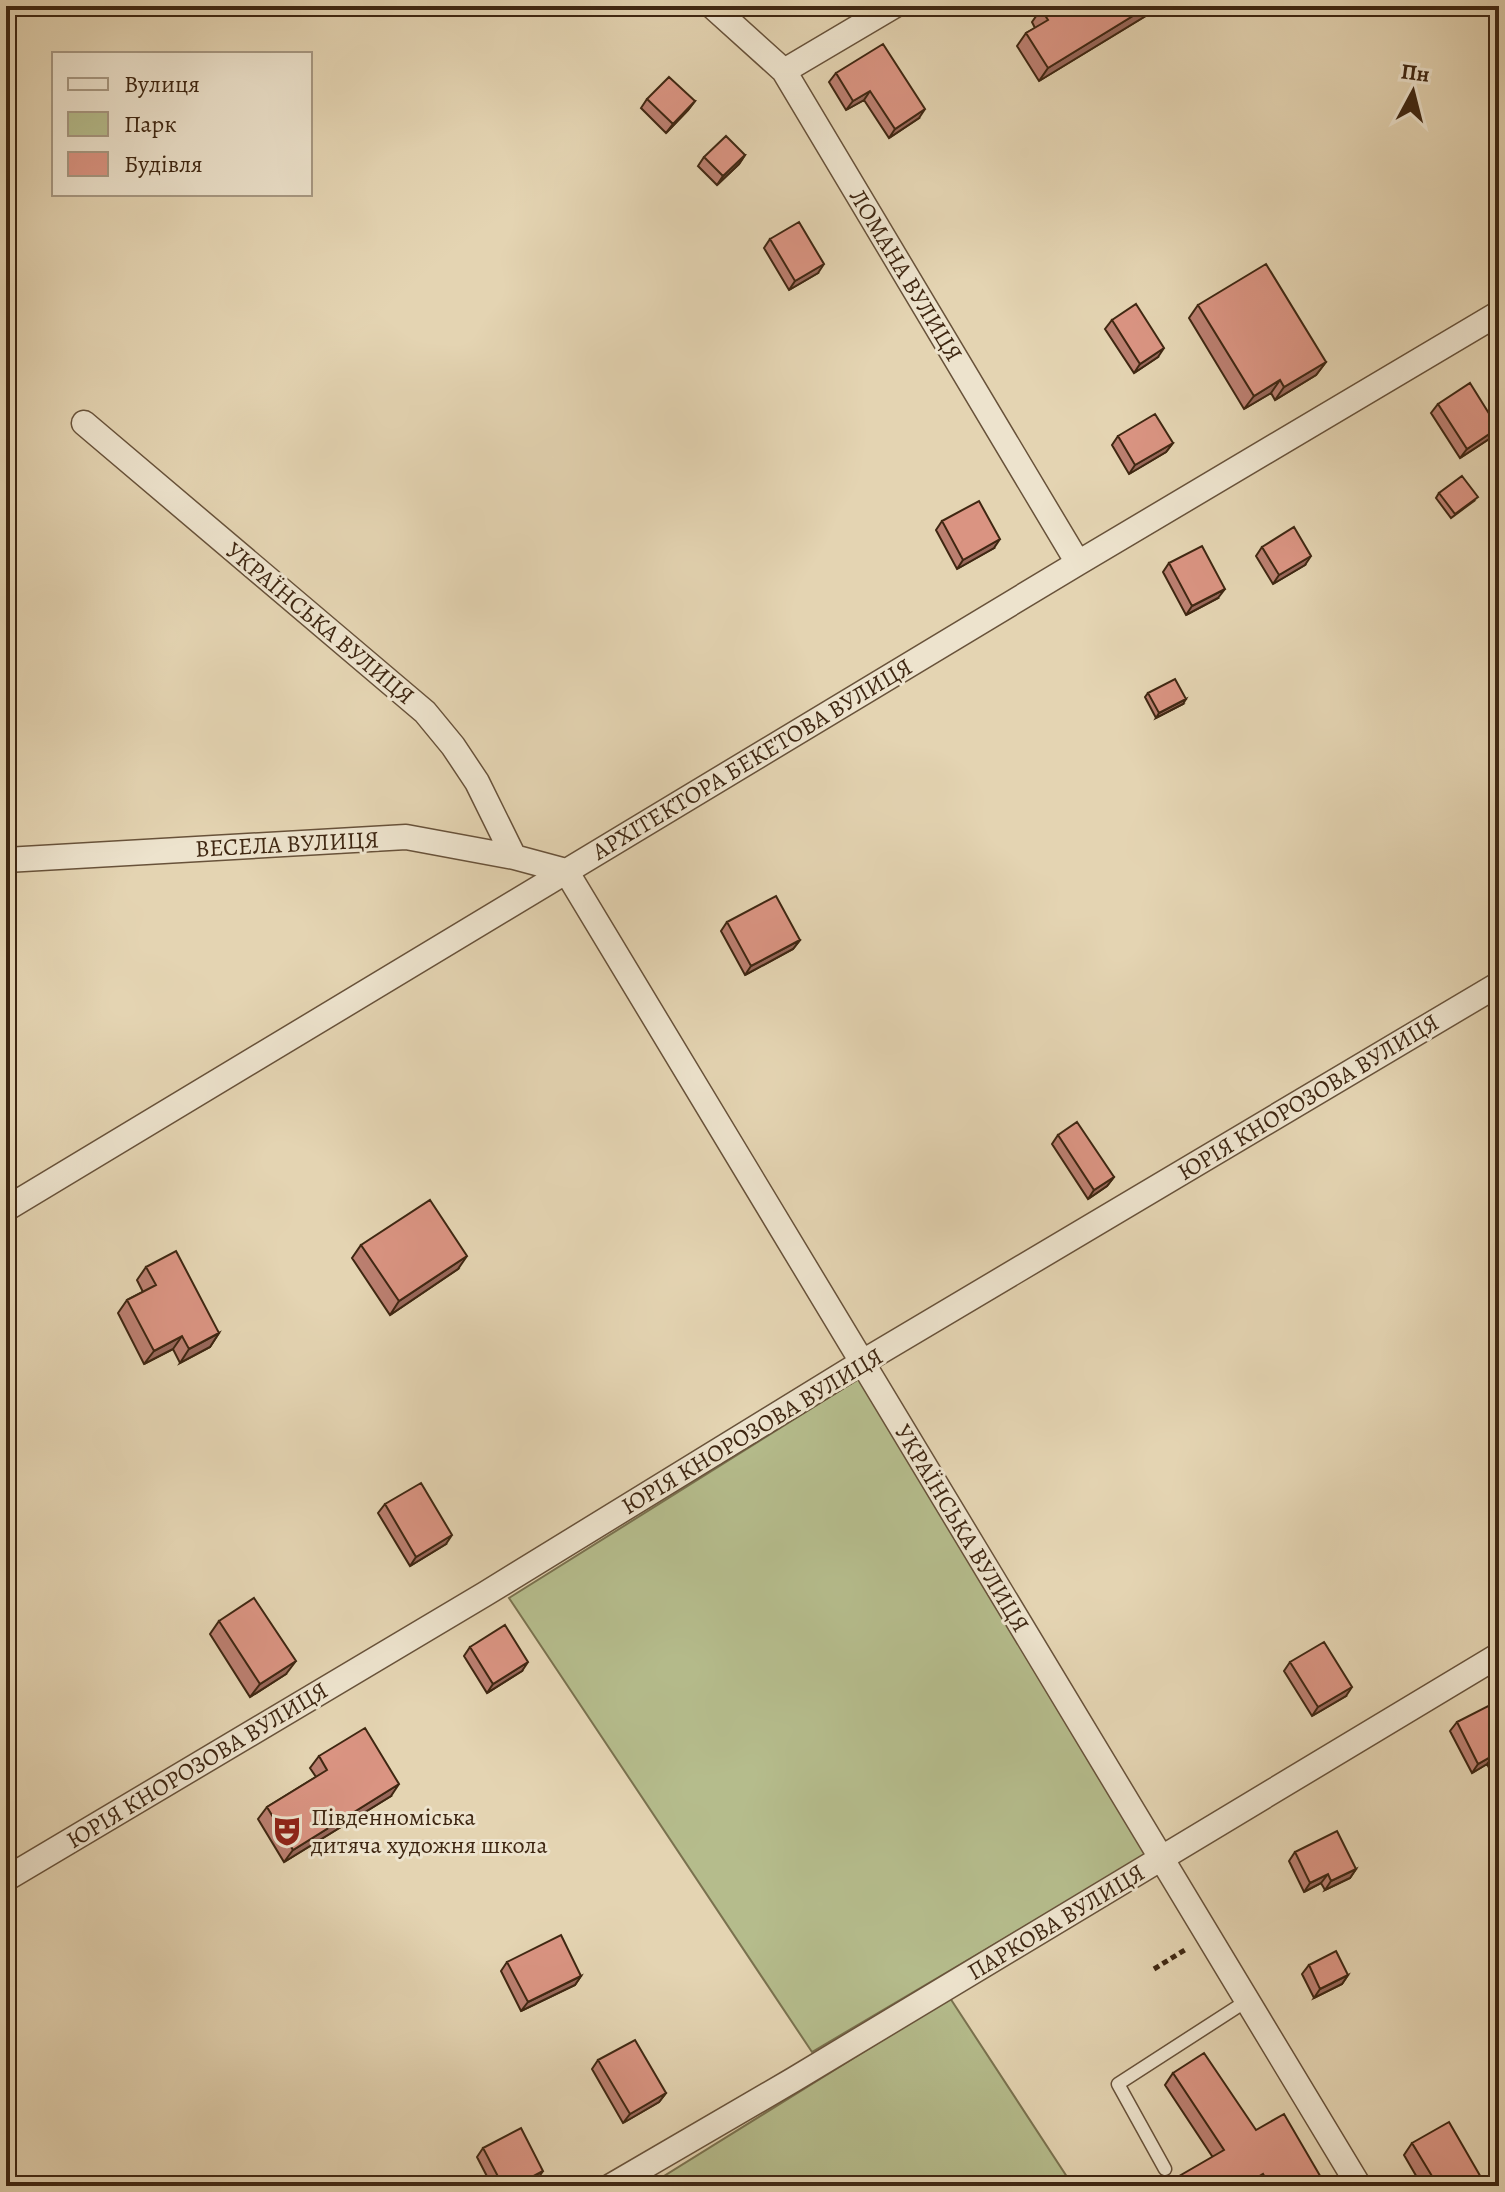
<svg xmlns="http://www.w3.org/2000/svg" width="1505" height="2192" font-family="Alegreya,serif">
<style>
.green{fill:#b5bc8c;stroke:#7a724f;stroke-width:2}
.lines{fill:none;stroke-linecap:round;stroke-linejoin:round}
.lane-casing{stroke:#68523a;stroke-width:15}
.street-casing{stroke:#68523a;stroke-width:27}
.path{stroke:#3f2712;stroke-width:5;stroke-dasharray:6 4;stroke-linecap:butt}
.lane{stroke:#ede3cd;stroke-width:12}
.street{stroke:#ede3cd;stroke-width:24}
.wall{fill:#bb7f70;stroke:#3f2712;stroke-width:2}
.shaded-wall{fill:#99685b;stroke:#3f2712;stroke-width:2}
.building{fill:#da9482;stroke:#3f2712;stroke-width:2}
.labels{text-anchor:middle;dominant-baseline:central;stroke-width:6;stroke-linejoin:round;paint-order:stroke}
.street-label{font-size:24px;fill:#3f2712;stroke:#ede3cd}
.poi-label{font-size:24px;fill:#3f2712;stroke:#ede3cd;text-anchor:start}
</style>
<rect width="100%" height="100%" fill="#e4d4b2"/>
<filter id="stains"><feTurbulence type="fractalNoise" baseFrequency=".0025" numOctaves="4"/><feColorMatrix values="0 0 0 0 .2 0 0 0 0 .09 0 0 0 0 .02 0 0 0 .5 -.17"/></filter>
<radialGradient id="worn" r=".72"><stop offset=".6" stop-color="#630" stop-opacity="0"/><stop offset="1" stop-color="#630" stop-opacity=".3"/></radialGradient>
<path class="green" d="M 860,1378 L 1146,1855 L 812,2052 L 509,1598 Z
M 950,1998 L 1073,2186 L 648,2186 Z"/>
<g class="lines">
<g class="lane-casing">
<path id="lane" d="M 1165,2169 L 1118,2084 L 1248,2000"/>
</g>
<g class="street-casing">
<path id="street" d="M 712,6 L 784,71 L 1078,563
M 784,71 L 894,6
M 84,423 L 425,712 L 453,746 L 477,782 L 514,857
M 6,860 L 406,837 L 514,857 L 566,871 L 1359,2186
M 6,1209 L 1078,563 L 1499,313
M 6,1879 L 485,1594 L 861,1363 L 1499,984
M 611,2186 L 793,2080 L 1499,1655"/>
</g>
<path class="path" d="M 1154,1969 L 1188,1948"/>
<use href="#lane" class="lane"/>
<use href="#street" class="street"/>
</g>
<path class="wall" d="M 1046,6 L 1162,6 L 1039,81 L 1017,46 L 1026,33 L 1035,28 L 1032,22 L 1041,9 Z
M 836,73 L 919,118 L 889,138 L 864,100 L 846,110 L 829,82 Z
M 647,99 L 695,101 L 688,110 L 666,133 L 641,108 Z
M 745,155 L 739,164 L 717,185 L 698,166 L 704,157 Z
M 770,239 L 818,273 L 789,290 L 764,248 Z
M 1198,305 L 1326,362 L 1316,375 L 1275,400 L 1271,393 L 1244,409 L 1189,318 Z
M 1112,320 L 1158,357 L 1134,373 L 1105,329 Z
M 1438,404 L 1498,428 L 1492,437 L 1460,458 L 1431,413 Z
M 1118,436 L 1173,443 L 1166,452 L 1129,474 L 1112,445 Z
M 1439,493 L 1474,501 L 1451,518 L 1436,498 Z
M 942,521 L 994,548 L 957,569 L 936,530 Z
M 1262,547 L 1305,565 L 1273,584 L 1256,556 Z
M 1169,563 L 1218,598 L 1186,615 L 1163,572 Z
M 1148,693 L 1183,704 L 1156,718 L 1145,697 Z
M 727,922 L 800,940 L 793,949 L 745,975 L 721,931 Z
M 1058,1135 L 1114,1177 L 1107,1186 L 1088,1199 L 1052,1144 Z
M 361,1245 L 458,1269 L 390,1315 L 352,1258 Z
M 146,1267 L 219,1333 L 210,1347 L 180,1363 L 173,1349 L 144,1364 L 118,1313 L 127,1300 L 143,1292 L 137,1280 Z
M 385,1504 L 446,1544 L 410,1566 L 378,1513 Z
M 219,1621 L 286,1674 L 250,1697 L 210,1634 Z
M 470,1647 L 522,1671 L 487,1693 L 464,1656 Z
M 1290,1662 L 1346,1696 L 1312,1716 L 1284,1671 Z
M 1499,1708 L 1499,1774 L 1494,1777 L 1487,1764 L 1472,1773 L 1450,1731 L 1457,1722 Z
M 319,1756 L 391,1796 L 284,1862 L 258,1819 L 267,1807 L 316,1777 L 310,1768 Z
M 1295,1852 L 1356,1869 L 1350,1878 L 1325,1890 L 1321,1883 L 1304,1892 L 1289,1861 Z
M 507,1962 L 581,1976 L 575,1985 L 521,2011 L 501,1971 Z
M 1309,1965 L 1348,1975 L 1342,1984 L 1314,1998 L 1302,1974 Z
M 598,2060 L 666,2093 L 659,2102 L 623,2123 L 592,2069 Z
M 1173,2073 L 1256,2130 L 1326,2186 L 1255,2186 L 1212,2156 L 1165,2085 Z
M 1412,2143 L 1486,2186 L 1422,2186 L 1404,2155 Z
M 483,2148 L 537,2180 L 526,2186 L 492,2186 L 477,2157 Z"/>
<path class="shaded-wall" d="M 1149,6 L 1162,6 L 1039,81 L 1048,68 Z
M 870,91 L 864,100 L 846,110 L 853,101 Z
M 695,101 L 688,110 L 666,133 L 673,124 Z
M 925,109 L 919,118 L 889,138 L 895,129 Z
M 745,155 L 739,164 L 717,185 L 723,176 Z
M 824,264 L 818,273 L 789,290 L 795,281 Z
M 1164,348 L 1158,357 L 1134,373 L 1140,364 Z
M 1326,362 L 1316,375 L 1275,400 L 1284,387 Z
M 1280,380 L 1271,393 L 1244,409 L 1254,396 Z
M 1498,428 L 1492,437 L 1460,458 L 1467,449 Z
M 1173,443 L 1166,452 L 1129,474 L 1135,465 Z
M 1000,539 L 994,548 L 957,569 L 963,560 Z
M 1311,556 L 1305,565 L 1273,584 L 1279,575 Z
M 1225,589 L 1218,598 L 1186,615 L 1192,606 Z
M 1186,699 L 1183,704 L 1156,718 L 1159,713 Z
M 800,940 L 793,949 L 745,975 L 751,966 Z
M 1114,1177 L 1107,1186 L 1088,1199 L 1094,1190 Z
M 467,1256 L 458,1269 L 390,1315 L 399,1301 Z
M 219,1333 L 210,1347 L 180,1363 L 189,1349 Z
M 182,1336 L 173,1349 L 144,1364 L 154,1351 Z
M 452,1535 L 446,1544 L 410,1566 L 416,1557 Z
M 296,1661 L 286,1674 L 250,1697 L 260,1684 Z
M 528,1662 L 522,1671 L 487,1693 L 493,1684 Z
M 1352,1687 L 1346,1696 L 1312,1716 L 1318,1707 Z
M 1494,1755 L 1487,1764 L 1472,1773 L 1478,1764 Z
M 399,1784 L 391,1796 L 284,1862 L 293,1850 Z
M 1356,1869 L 1350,1878 L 1325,1890 L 1331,1881 Z
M 1328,1874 L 1321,1883 L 1304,1892 L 1310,1883 Z
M 1348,1975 L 1342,1984 L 1314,1998 L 1320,1989 Z
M 581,1976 L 575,1985 L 521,2011 L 528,2002 Z
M 666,2093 L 659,2102 L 623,2123 L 630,2114 Z
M 543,2171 L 537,2180 L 526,2186 L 515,2186 Z
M 1263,2174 L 1255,2185 L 1243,2186 Z"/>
<path class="building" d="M 1046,6 L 1149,6 L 1048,68 L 1026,33 L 1048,20 L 1041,9 Z
M 883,44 L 925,109 L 895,129 L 870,91 L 853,101 L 836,73 Z
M 669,77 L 695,101 L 673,124 L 647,99 Z
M 726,136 L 745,155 L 723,176 L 704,157 Z
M 799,222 L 824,264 L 795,281 L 770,239 Z
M 1266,264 L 1326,362 L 1284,387 L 1280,380 L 1254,396 L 1198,305 Z
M 1136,304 L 1164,348 L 1140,364 L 1112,320 Z
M 1470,383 L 1498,428 L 1467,449 L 1438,404 Z
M 1155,414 L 1173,443 L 1135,465 L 1118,436 Z
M 1462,476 L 1478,497 L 1455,514 L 1439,493 Z
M 979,501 L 1000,539 L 963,560 L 942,521 Z
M 1294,527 L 1311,556 L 1279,575 L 1262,547 Z
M 1202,546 L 1225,589 L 1192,606 L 1169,563 Z
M 1175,679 L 1186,699 L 1159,713 L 1148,693 Z
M 776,896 L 800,940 L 751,966 L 727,922 Z
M 1077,1122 L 1114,1177 L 1094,1190 L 1058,1135 Z
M 430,1200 L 467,1256 L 399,1301 L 361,1245 Z
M 176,1251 L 219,1333 L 189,1349 L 182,1336 L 154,1351 L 127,1300 L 156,1285 L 146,1267 Z
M 421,1483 L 452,1535 L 416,1557 L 385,1504 Z
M 254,1598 L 296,1661 L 260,1684 L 219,1621 Z
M 505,1625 L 528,1662 L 493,1684 L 470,1647 Z
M 1324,1642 L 1352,1687 L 1318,1707 L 1290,1662 Z
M 1496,1702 L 1499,1708 L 1499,1765 L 1494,1755 L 1478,1764 L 1457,1722 Z
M 365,1728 L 399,1784 L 293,1850 L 267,1807 L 327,1770 L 319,1756 Z
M 1337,1831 L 1356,1869 L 1331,1881 L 1328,1874 L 1310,1883 L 1295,1852 Z
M 561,1935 L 581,1976 L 528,2002 L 507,1962 Z
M 1336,1951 L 1348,1975 L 1320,1989 L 1309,1965 Z
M 635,2040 L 666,2093 L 630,2114 L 598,2060 Z
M 1204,2053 L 1256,2130 L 1284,2114 L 1326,2186 L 1270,2186 L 1263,2174 L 1243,2186 L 1162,2186 L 1224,2150 L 1173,2073 Z
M 1449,2122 L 1486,2186 L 1438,2186 L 1412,2143 Z
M 521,2128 L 543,2171 L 515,2186 L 503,2186 L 483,2148 Z"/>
<defs>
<g id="theatre-bare" transform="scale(2.4)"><path d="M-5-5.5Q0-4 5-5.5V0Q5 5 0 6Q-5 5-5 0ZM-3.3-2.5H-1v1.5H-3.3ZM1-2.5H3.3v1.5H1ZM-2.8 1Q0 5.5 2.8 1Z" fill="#8f2418" stroke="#ede3cd" stroke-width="2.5" paint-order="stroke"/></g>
</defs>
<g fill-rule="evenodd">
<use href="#theatre-bare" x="287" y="1831"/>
</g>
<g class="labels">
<g class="street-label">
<text transform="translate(906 275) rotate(59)">ЛОМАНА ВУЛИЦЯ</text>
<text transform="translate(320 623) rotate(40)">УКРАЇНСЬКА ВУЛИЦЯ</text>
<text transform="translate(752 759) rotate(-31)">АРХІТЕКТОРА БЕКЕТОВА ВУЛИЦЯ</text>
<text transform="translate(287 844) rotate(-3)">ВЕСЕЛА ВУЛИЦЯ</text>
<text transform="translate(1308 1097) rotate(-31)">ЮРІЯ КНОРОЗОВА ВУЛИЦЯ</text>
<text transform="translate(752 1431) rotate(-31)">ЮРІЯ КНОРОЗОВА ВУЛИЦЯ</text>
<text transform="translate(962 1528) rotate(59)">УКРАЇНСЬКА ВУЛИЦЯ</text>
<text transform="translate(197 1765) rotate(-31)">ЮРІЯ КНОРОЗОВА ВУЛИЦЯ</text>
<text transform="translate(1056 1922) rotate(-31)">ПАРКОВА ВУЛИЦЯ</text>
</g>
<g class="poi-label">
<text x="311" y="1817">Південноміська<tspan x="311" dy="28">дитяча художня школа</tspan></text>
</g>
</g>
<rect width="1505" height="2192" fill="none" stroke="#e4d4b2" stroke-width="32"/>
<rect x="8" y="8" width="1489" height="2176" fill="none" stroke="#3f2712" stroke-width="4"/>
<rect x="16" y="16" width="1473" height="2160" fill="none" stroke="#3f2712" stroke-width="2"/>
<rect x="52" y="52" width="260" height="144" fill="#ede3cd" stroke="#a79882" stroke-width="2"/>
<rect x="68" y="78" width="40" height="12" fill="#ede3cd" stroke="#a79882" stroke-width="2"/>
<text x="124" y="92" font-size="24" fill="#3f2712">Вулиця</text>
<rect x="68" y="112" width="40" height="24" fill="#b5bc8c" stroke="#a79882" stroke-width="2"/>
<text x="124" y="132" font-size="24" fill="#3f2712">Парк</text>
<rect x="68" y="152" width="40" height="24" fill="#da9482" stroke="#a79882" stroke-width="2"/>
<text x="124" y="172" font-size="24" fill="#3f2712">Будівля</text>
<g transform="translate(1413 92) rotate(7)" stroke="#ede3cd" stroke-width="6" paint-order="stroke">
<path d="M0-6L14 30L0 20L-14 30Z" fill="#3f2712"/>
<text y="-12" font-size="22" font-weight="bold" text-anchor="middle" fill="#3f2712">Пн</text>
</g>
<rect width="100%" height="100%" filter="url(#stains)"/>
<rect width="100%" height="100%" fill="url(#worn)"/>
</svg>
